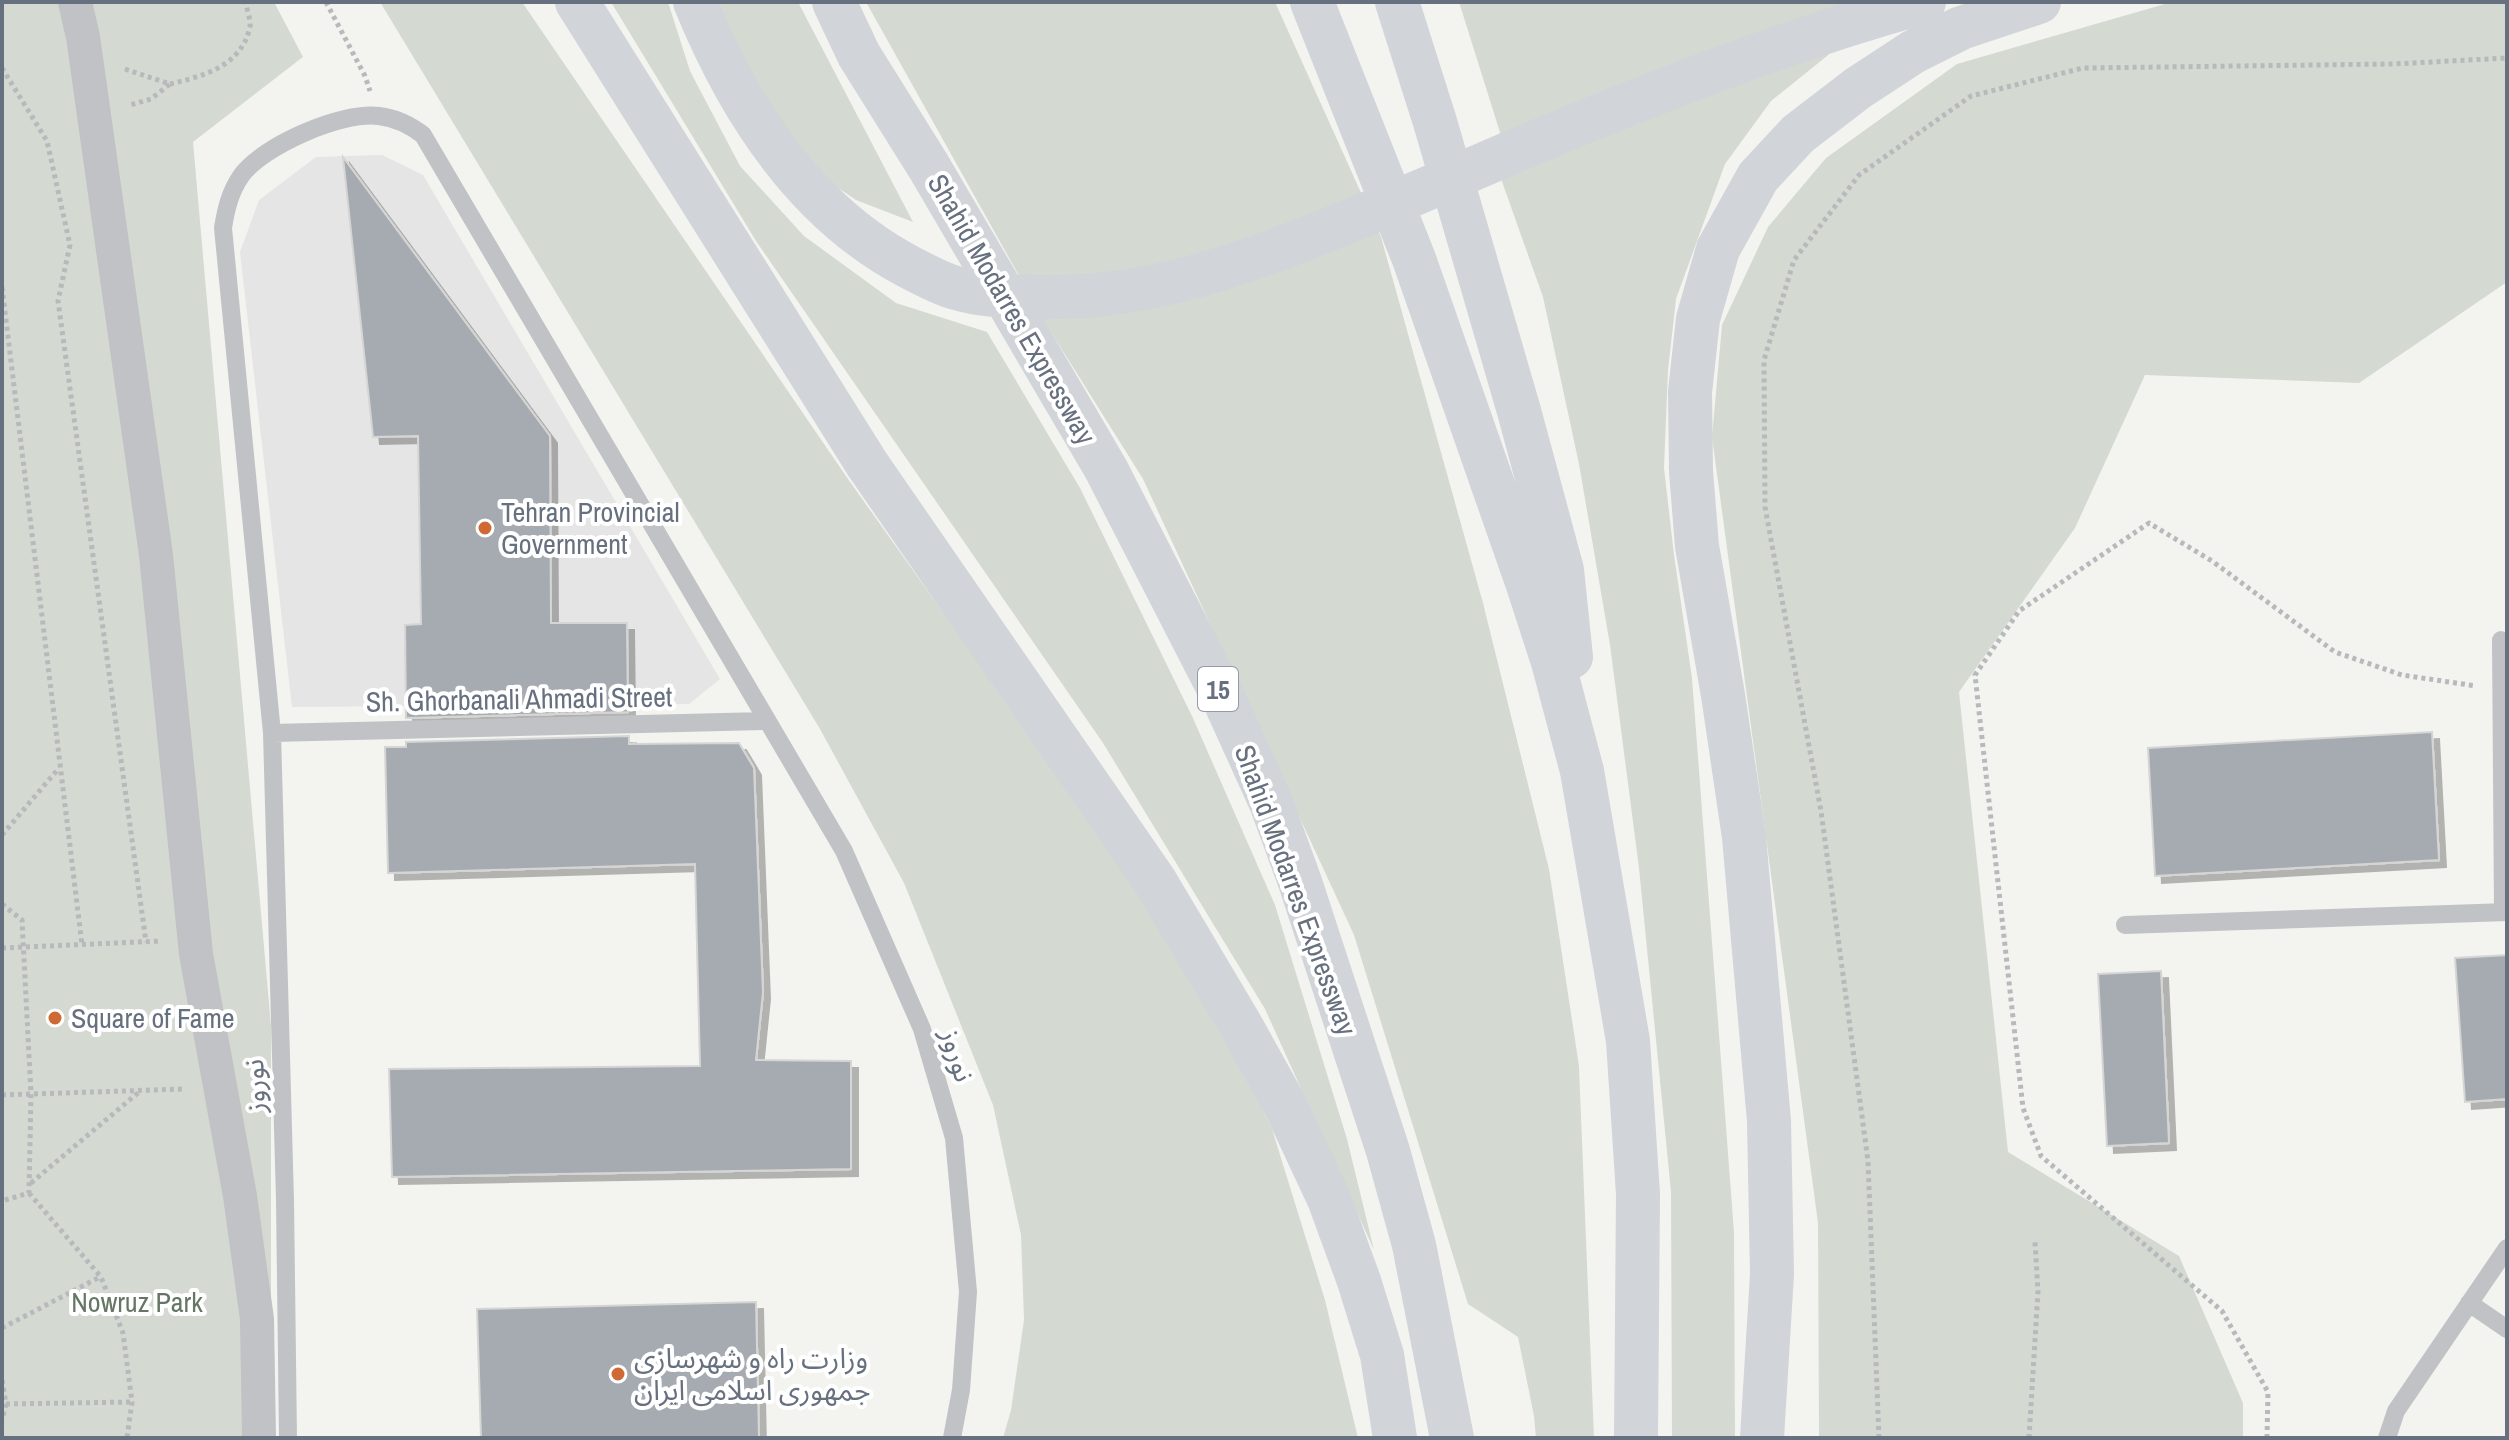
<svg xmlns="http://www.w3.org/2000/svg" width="2509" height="1440" font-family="'Archivo Narrow','Noto Sans Arabic',sans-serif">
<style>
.built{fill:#e4e5e4}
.green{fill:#d4dad2}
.building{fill:#a6abb2;stroke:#d5d5d3;stroke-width:2;filter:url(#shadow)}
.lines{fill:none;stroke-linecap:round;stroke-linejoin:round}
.path{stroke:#b7b9bc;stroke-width:5;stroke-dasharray:4 4;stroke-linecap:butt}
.lane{stroke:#c0c2c5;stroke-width:18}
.street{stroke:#c0c2c5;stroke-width:34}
.highway{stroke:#d1d4d9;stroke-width:44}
.poi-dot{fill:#cf6a34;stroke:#fff;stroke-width:3}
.labels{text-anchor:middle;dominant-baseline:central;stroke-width:8;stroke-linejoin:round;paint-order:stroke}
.shield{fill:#fff;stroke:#949ba5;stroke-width:2}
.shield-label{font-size:26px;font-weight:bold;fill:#66707e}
.street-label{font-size:28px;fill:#66707e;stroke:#fff}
.poi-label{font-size:28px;fill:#66707e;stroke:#fff;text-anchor:start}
.park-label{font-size:28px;fill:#657664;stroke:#fff}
</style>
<defs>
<filter id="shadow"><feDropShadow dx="7" dy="7" stdDeviation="0" flood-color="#0004"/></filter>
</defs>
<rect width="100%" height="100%" fill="#f3f4f0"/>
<path class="built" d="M 382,155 L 423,175 L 720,679 L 689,704 L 292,707 L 240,252 L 259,200 L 316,157 Z"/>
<path class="green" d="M 2,2 L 274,2 L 303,57 L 193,142 L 271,1026 L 271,1438 L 2,1438 Z
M 380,2 L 522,2 L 848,479 L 1130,875 L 1242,1067 L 1272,1129 L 1325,1300 L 1358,1438 L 1003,1438 L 1011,1410 L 1024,1320 L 1021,1235 L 993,1105 L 904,883 L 820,729 Z
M 611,2 L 668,2 L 690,71 L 740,166 L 804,236 L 896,303 L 987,332 L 1080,488 L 1192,716 L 1275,905 L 1347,1139 L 1374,1250 L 1265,1009 L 1103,743 L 756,241 Z
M 712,2 L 798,2 L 913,222 L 856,200 L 822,177 L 764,108 Z
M 866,2 L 1275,2 L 1381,237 L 1483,603 L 1549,869 L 1579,1066 L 1594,1438 L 1536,1438 L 1534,1416 L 1518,1337 L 1468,1304 L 1354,935 L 1143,479 L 1046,324 Z
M 1459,2 L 1869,2 L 1503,142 Z
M 2172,2 L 2507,2 L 2507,282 L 2359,383 L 2145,375 L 2075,528 L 1959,692 L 2008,1152 L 2179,1256 L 2243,1403 L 2243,1438 L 1819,1438 L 1818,1223 L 1712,437 L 1722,325 L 1768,227 L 1826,158 L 1957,64 Z
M 1852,32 L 1827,56 L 1771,101 L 1725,164 L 1676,299 L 1668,370 L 1664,468 L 1674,555 L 1692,678 L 1734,1232 L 1735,1438 L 1672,1438 L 1671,1192 L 1639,868 L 1610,645 L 1579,464 L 1543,297 L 1500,176 Z"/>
<path class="building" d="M 343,157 L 550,436 L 551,623 L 627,623 L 628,712 L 406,718 L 405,625 L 421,624 L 418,436 L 373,437 Z
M 2432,732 L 2439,860 L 2155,876 L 2148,748 Z
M 629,736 L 629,744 L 739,743 L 754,768 L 763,992 L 756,1060 L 851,1061 L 851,1169 L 392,1177 L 389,1069 L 700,1066 L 695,864 L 388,873 L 385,747 L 406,747 L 406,742 Z
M 2507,955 L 2507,1099 L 2465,1102 L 2455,958 Z
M 2161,971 L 2169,1143 L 2107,1146 L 2098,974 Z
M 756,1302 L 759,1438 L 481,1438 L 477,1309 Z"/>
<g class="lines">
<path class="path" d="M 326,2 L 365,76 L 370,91
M 2,68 L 47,141 L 70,245 L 58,301 L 146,942
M 125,69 L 170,84 L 151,99 L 130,105
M 170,84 C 203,76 241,67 250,27 C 251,20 247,9 245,2
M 2,287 L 82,945
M 2,835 L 59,768
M 2,904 L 22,920 L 31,1094 L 29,1193 L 2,1201
M 2,948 L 161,941
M 2,1095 L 183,1089
M 31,1183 L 139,1092
M 29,1193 L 101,1277 L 123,1333 L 132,1402 L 127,1438
M 2,1328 L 100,1277
M 2,1380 L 6,1404 L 2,1420
M 6,1404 L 132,1402
M 1879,1438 L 1868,1161 L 1821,811 L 1765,507 L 1764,360 L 1794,260 L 1859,175 L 1971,96 L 2083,68 L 2393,64 L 2507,58
M 2029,1438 L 2038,1291 L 2035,1242
M 2267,1438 L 2268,1392 L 2222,1311 L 2041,1156 L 2023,1108 L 1975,675 L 2019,611 L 2149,523 L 2212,561 L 2335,652 L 2402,675 L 2476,686"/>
<path class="lane" d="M 2501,640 L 2503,912
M 272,733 L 767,721
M 2125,925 L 2507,912
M 2469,1303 L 2507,1329
M 288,1438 L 285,1200 L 272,733 L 223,228 C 226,209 230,192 241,176 C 262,146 342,111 379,116 C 396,118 410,125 423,135 L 844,851 L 922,1029 L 954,1138 L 968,1292 L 961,1390 L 952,1438
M 2387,1438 L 2396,1411 L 2507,1248"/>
<path class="street" d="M 75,2 L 83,37 L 156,555 L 196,954 L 240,1196 L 257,1319 L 259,1438"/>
<path class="highway" d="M 577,2 L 867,464 L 1155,881 L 1240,1024 L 1285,1105 L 1329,1199 L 1359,1281 L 1382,1355 L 1395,1438
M 695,2 C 739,110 805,213 911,268 C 925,275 941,284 956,288 C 982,296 1008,296 1034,297 C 1150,301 1252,261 1357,218 C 1430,188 1502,156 1574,126 C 1689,79 1805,35 1924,2
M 834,2 L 859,55 L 929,167 L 1106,469 L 1223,697 L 1271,803 L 1300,882 L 1388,1151 L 1414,1245 L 1452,1438
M 1312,2 L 1414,259 L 1528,585 L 1553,662 L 1582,771 L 1628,1041 L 1638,1194 L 1636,1438
M 1397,2 L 1435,122 L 1519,411 L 1562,570 L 1571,657
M 1762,1438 L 1772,1274 L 1769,1121 L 1744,837 L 1723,695 L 1697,546 L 1691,471 L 1690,392 L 1698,319 L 1718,249 L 1758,177 L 1798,134 L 1858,88 L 1913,52 L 1961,28 L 2039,2"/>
</g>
<g class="poi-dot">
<circle cx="485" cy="528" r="8"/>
<circle cx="55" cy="1018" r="8"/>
<circle cx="618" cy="1374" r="8"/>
</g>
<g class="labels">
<rect class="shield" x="1198" y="667" width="40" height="44" rx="6"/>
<g class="shield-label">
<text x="1218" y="689">15</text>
</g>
<g class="street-label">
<text transform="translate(1012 309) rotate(60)">Shahid Modarres Expressway</text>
<text transform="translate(519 699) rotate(-1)">Sh. Ghorbanali Ahmadi Street</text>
<text transform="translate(1296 890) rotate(70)">Shahid Modarres Expressway</text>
<text transform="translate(958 1055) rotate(73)">نوروز</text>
<text transform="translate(254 1086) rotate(-92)">نوروز</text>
</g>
<g class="poi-label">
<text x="501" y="512">Tehran Provincial<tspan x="501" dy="32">Government</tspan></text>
<text x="71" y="1018">Square of Fame</text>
<text x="634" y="1358">وزارت راه و شهرسازی<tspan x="634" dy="32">جمهوری اسلامی ایران</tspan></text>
</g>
<g class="park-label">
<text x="137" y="1302">Nowruz Park</text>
</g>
</g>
<rect width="2509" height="1440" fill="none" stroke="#66707e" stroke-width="8"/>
</svg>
